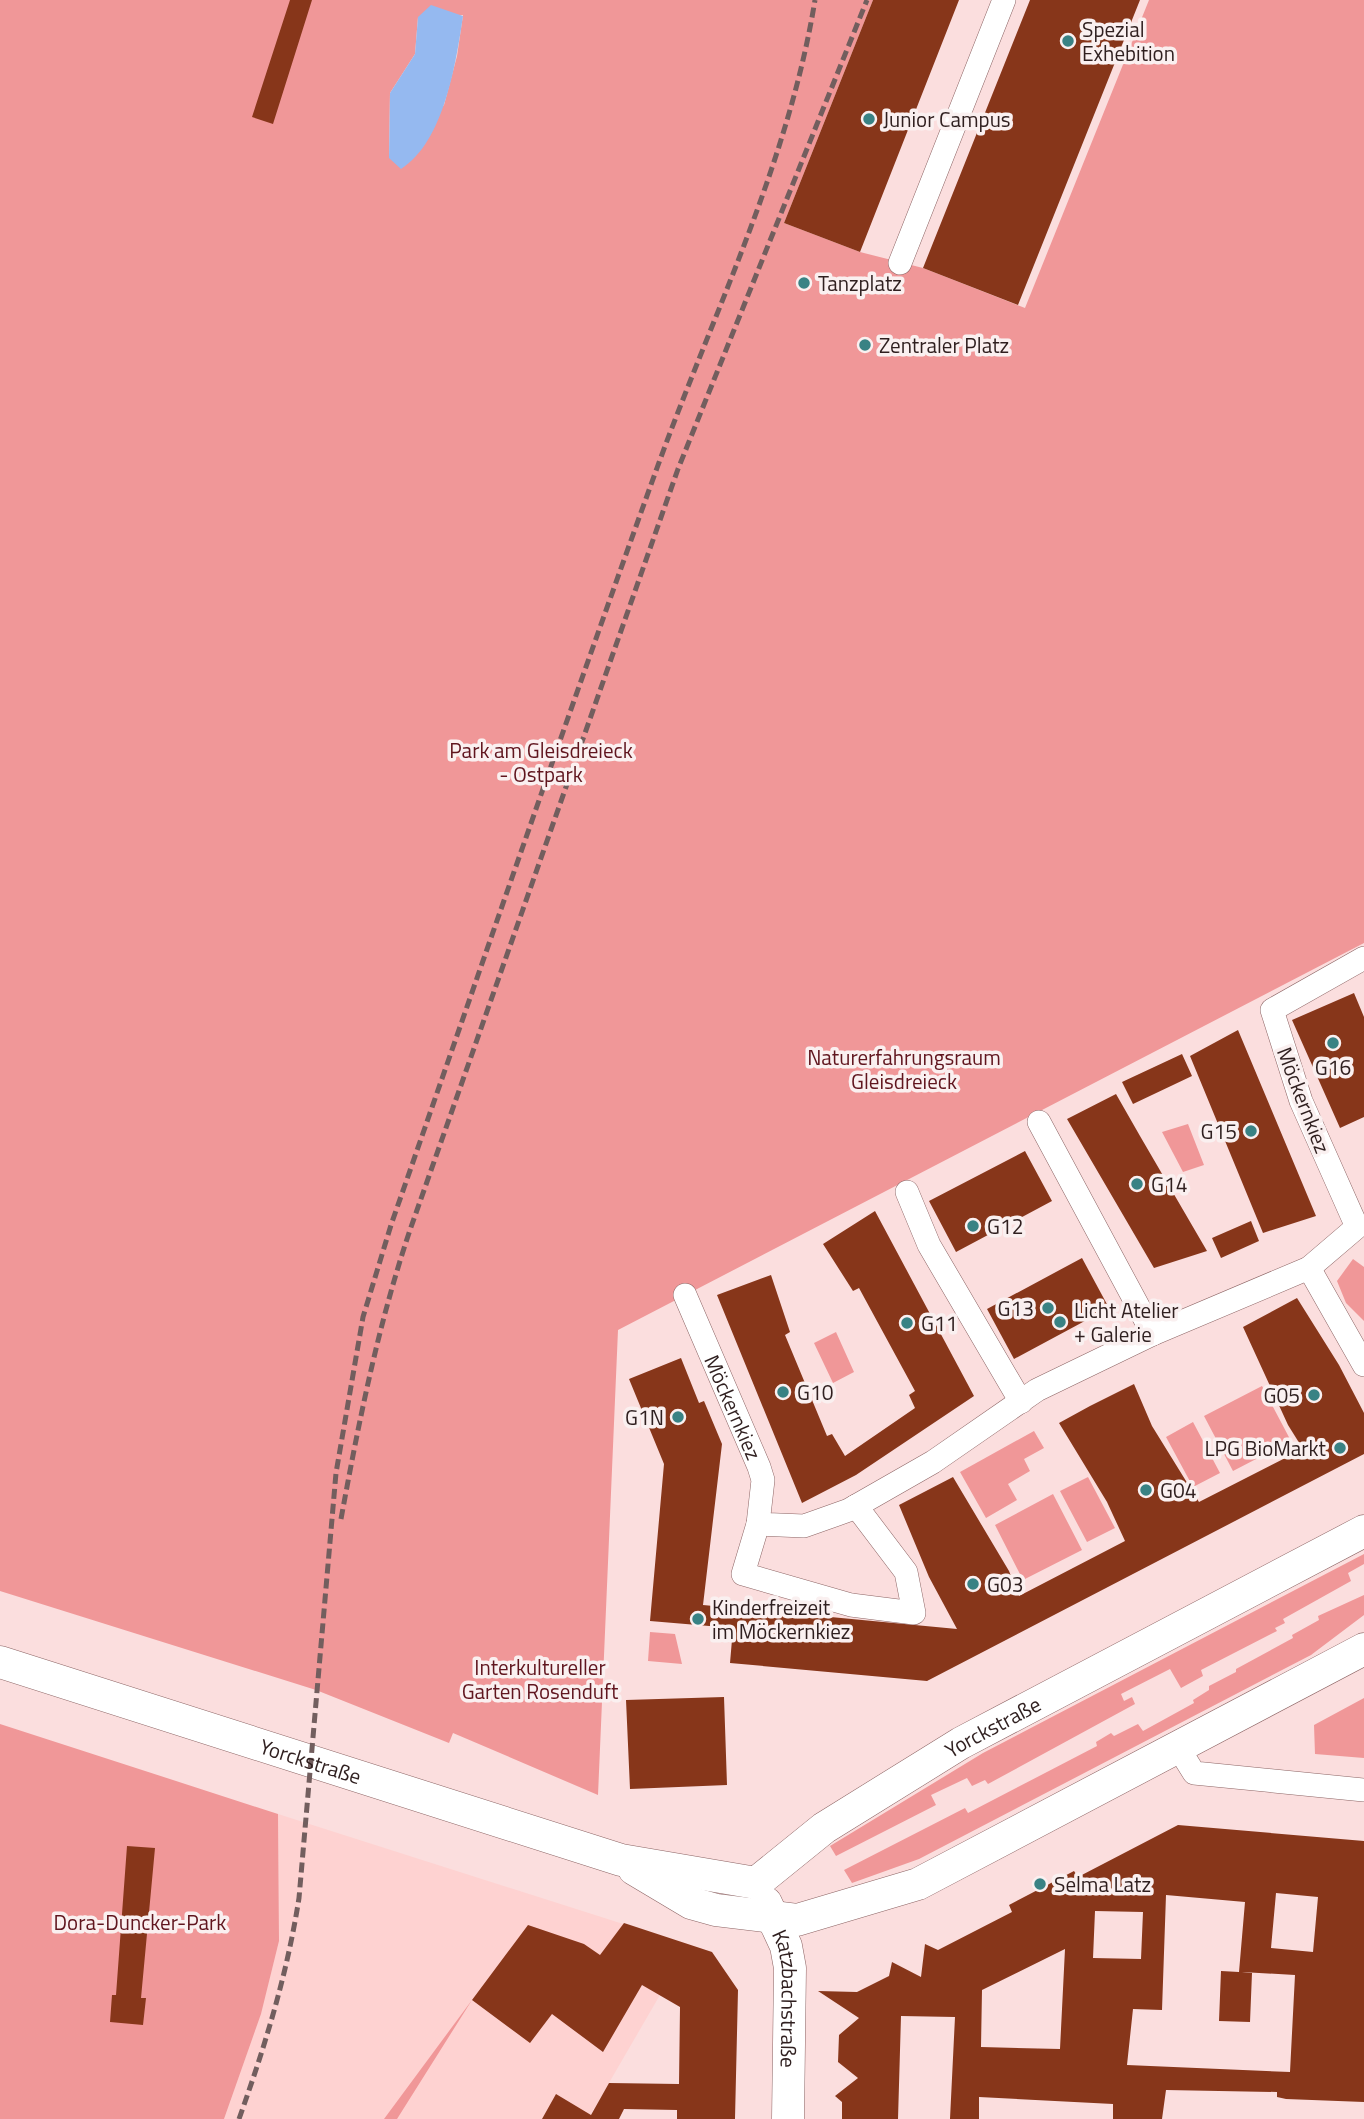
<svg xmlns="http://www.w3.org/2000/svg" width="1364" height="2119" font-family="'Titillium Web',sans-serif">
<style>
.built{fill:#fed2d1}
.green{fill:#f09798;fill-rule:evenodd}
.water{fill:#95b9f0}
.building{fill:#87361a;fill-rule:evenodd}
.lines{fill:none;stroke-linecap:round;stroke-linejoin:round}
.minor-casing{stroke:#8c6464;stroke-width:24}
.secondary-casing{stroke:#8c6464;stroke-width:33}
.minor{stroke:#fff;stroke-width:23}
.secondary{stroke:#fff;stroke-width:32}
.rail{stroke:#725e5e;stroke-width:5;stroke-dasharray:10 5;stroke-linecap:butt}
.poi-dot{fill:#398284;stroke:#faf0f0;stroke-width:2.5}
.labels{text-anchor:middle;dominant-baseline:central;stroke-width:7;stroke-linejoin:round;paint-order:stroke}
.poi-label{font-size:21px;fill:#2f1f1f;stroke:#faf0f0;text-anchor:start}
.park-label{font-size:21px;fill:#60151e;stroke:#faf0f0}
.street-label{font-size:21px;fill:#2f1f1f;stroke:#faf0f0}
</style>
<rect width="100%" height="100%" fill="#fbdede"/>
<path class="built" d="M 278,1814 L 689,1945 L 588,2119 L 224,2119 L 261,2014 L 279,1941 Z"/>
<path class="green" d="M 0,0 L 873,0 L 784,223 L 860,252 L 923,268 L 1025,308 L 1149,0 L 1364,0 L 1364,943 L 618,1330 L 598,1795 L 453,1733 L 449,1743 L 316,1690 L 0,1591 ZM 463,15 L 457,56 L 444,105 L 389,158 L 390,93 L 415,54 L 418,17 Z
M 1188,1124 L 1204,1165 L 1183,1172 L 1162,1132 Z
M 1353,1259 L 1364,1267 L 1364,1321 L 1346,1303 L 1337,1281 Z
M 836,1332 L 854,1372 L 833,1383 L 814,1343 Z
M 1262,1386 L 1291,1441 L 1233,1471 L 1204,1416 Z
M 1193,1422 L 1220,1473 L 1193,1487 L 1166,1437 Z
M 1034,1431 L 1044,1448 L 1024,1459 L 1030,1471 L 1008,1484 L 1017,1500 L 986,1518 L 960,1472 Z
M 1088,1477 L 1115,1528 L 1087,1542 L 1060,1491 Z
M 1053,1494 L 1082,1550 L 1023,1580 L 995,1525 Z
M 1364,1554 L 1364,1564 L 1348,1573 L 1351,1581 L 1283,1619 L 1285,1623 L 1275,1628 L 1277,1631 L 1201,1670 L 1203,1676 L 1181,1688 L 1170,1669 L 1121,1694 L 1124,1701 L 1132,1697 L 1135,1704 L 988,1784 L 985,1780 L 972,1786 L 967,1778 L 931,1795 L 936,1805 L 836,1856 L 830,1846 L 983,1753 Z
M 1364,1595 L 1364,1615 L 1311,1655 L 919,1859 L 852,1883 L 844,1870 L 965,1808 L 968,1813 L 1097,1746 L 1096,1742 L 1111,1733 L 1114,1736 L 1138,1724 L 1143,1731 L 1194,1703 L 1193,1700 L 1209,1690 L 1209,1686 L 1236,1672 L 1236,1669 L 1293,1638 L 1292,1635 L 1319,1620 L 1318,1616 Z
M 650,1632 L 675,1634 L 682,1664 L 648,1661 Z
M 1364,1698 L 1364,1758 L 1315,1754 L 1314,1725 Z
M 0,1724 L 278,1814 L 279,1941 L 261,2014 L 224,2119 L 0,2119 Z
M 472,2000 L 397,2119 L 384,2119 Z"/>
<path class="water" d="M 431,5 L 463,16 C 456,63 444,142 401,169 L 389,158 L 390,93 L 415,54 L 418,17 Z"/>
<path class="building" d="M 290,0 L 312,0 L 273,124 L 252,117 Z
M 873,0 L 959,0 L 860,252 L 784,223 Z
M 1030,0 L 1140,0 L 1018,305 L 923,268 Z
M 1354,993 L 1364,1017 L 1364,1117 L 1340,1128 L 1292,1020 Z
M 1238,1030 L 1316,1216 L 1263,1233 L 1190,1056 Z
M 1182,1054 L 1192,1076 L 1133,1104 L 1122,1082 Z
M 1116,1094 L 1140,1136 L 1207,1251 L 1154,1268 L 1067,1119 Z
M 1025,1151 L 1052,1201 L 956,1252 L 929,1201 Z
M 875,1211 L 974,1396 L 856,1475 L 802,1503 L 717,1295 L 771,1275 L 790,1332 L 785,1335 L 827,1436 L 832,1434 L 845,1456 L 915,1408 L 909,1395 L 915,1391 L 859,1288 L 853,1291 L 823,1244 Z
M 1251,1221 L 1259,1241 L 1221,1258 L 1212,1238 Z
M 1082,1258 L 1109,1308 L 1014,1359 L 987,1309 Z
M 1297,1298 L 1339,1365 L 1364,1413 L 1364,1454 L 927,1681 L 730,1663 L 733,1628 L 650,1621 L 664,1464 L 629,1379 L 681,1358 L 699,1403 L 704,1401 L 722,1444 L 703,1605 L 957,1629 L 929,1577 L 899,1505 L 953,1477 L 1009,1571 L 1019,1596 L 1125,1541 L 1107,1502 L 1059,1423 L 1090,1406 L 1134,1384 L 1152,1426 L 1199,1502 L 1303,1449 L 1288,1425 L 1243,1327 Z
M 724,1697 L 727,1785 L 630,1789 L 626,1700 Z
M 1178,1825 L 1364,1841 L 1364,2102 L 1286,2099 L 1277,2097 L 1277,2092 L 1166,2090 L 1162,2119 L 1113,2119 L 1113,2104 L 979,2097 L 979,2119 L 950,2119 L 955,2017 L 901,2016 L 898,2119 L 842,2119 L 842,2102 L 835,2096 L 858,2078 L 838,2062 L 839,2035 L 859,2018 L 818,1991 L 857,1992 L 889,1976 L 892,1962 L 921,1977 L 925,1944 L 938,1950 L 1012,1912 L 1009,1905 L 1074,1871 L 1078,1877 ZM 1276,1893 L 1318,1897 L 1313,1952 L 1271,1948 ZM 1166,1895 L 1245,1902 L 1239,1972 L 1221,1971 L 1219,2021 L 1250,2022 L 1252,1973 L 1242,1972 L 1295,1975 L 1290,2072 L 1127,2065 L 1133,2009 L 1162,2010 ZM 1095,1911 L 1143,1912 L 1141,1959 L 1093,1958 ZM 1065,1949 L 1060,2049 L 981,2047 L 982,1990 Z
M 127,1846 L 155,1848 L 141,1998 L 146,1998 L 143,2025 L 110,2022 L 112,1995 L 116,1995 Z
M 624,1923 L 712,1952 L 738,1990 L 735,2119 L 677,2119 L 677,2110 L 624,2109 L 619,2119 L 542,2119 L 556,2094 L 591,2115 L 609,2083 L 679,2084 L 680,2007 L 642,1985 L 603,2052 L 552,2014 L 530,2043 L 472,2000 L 528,1925 L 584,1944 L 600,1955 Z"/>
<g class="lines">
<g class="minor-casing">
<g id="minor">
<path d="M 900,263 L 1004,0"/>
<path d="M 1039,1122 L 1153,1334"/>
<path d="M 907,1192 L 929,1245 L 1021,1402"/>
<path d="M 1309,1268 L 1364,1365"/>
<path id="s1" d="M 685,1295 L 759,1467 L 763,1480 L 758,1524 L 804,1526 L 849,1510 L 933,1462 L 1037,1390 L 1153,1334 L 1309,1268 L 1357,1227 L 1301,1101 L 1272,1010 L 1364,958"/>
<path d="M 758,1524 L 743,1574 L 851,1605 L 914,1613 L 906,1572 L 856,1506"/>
<path d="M 1179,1749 L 1194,1773 L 1364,1790"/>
</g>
</g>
<g class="secondary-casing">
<g id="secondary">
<path id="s2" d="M 0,1662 L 621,1860 L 756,1883 L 824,1828 L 961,1743 L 1364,1531"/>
<path d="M 634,1869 L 691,1903 L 716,1910 L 797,1920 L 918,1884 L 1364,1649"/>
<path id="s3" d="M 766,1903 L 786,1946 L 790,1968 L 788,2119"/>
</g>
</g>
<use href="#minor" class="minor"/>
<use href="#secondary" class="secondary"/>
<path class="rail" d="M 341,1519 C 359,1421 378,1325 410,1230 L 678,469 L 867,0
M 239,2119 C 265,2046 287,1975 299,1898 L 336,1473 L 363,1317 L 391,1225 C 479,973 566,720 657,468 C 713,313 788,165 815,0"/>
</g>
<g class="poi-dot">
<circle cx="1068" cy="41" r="7"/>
<circle cx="869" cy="119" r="7"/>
<circle cx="804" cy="283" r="7"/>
<circle cx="865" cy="345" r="7"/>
<circle cx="1333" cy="1043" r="7"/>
<circle cx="1251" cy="1131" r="7"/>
<circle cx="1137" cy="1184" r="7"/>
<circle cx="973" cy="1226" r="7"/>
<circle cx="1048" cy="1308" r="7"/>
<circle cx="1060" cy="1322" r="7"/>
<circle cx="907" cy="1323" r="7"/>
<circle cx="783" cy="1392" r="7"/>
<circle cx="1314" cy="1395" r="7"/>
<circle cx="678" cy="1417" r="7"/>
<circle cx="1340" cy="1448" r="7"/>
<circle cx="1146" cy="1490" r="7"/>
<circle cx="973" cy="1584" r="7"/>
<circle cx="698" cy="1619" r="7"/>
<circle cx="1040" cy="1884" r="7"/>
</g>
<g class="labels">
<g class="poi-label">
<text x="1082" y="29">Spezial<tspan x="1082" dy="24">Exhebition</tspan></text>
<text x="883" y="119">Junior Campus</text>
<text x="818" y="283">Tanzplatz</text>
<text x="879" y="345">Zentraler Platz</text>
<text x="1333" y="1067" text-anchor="middle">G16</text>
<text x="1237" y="1131" text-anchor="end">G15</text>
<text x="1151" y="1184">G14</text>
<text x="987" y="1226">G12</text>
<text x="1034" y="1308" text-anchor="end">G13</text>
<text x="1074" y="1310">Licht Atelier<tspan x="1074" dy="24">+ Galerie</tspan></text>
<text x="921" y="1323">G11</text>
<text x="797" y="1392">G10</text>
<text x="1300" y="1395" text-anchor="end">G05</text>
<text x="664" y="1417" text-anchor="end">G1N</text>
<text x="1326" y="1448" text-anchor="end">LPG BioMarkt</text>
<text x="1160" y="1490">G04</text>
<text x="987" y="1584">G03</text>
<text x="712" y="1607">Kinderfreizeit<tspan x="712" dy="24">im Möckernkiez</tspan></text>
<text x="1054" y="1884">Selma Latz</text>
</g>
<g class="park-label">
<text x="541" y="750">Park am Gleisdreieck<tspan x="541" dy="24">- Ostpark</tspan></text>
<text x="904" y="1057">Naturerfahrungsraum<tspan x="904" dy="24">Gleisdreieck</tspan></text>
<text x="540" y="1667">Interkultureller<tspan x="540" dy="24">Garten Rosenduft</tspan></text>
<text x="140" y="1922">Dora-Duncker-Park</text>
</g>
<g class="street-label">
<text transform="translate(1304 1100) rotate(69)">Möckernkiez</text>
<text stroke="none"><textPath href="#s1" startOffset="122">Möckernkiez</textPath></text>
<text stroke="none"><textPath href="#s2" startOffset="1073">Yorckstraße</textPath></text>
<text stroke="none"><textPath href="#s2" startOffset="326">Yorckstraße</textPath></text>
<text stroke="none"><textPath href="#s3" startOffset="100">Katzbachstraße</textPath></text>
</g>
</g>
</svg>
